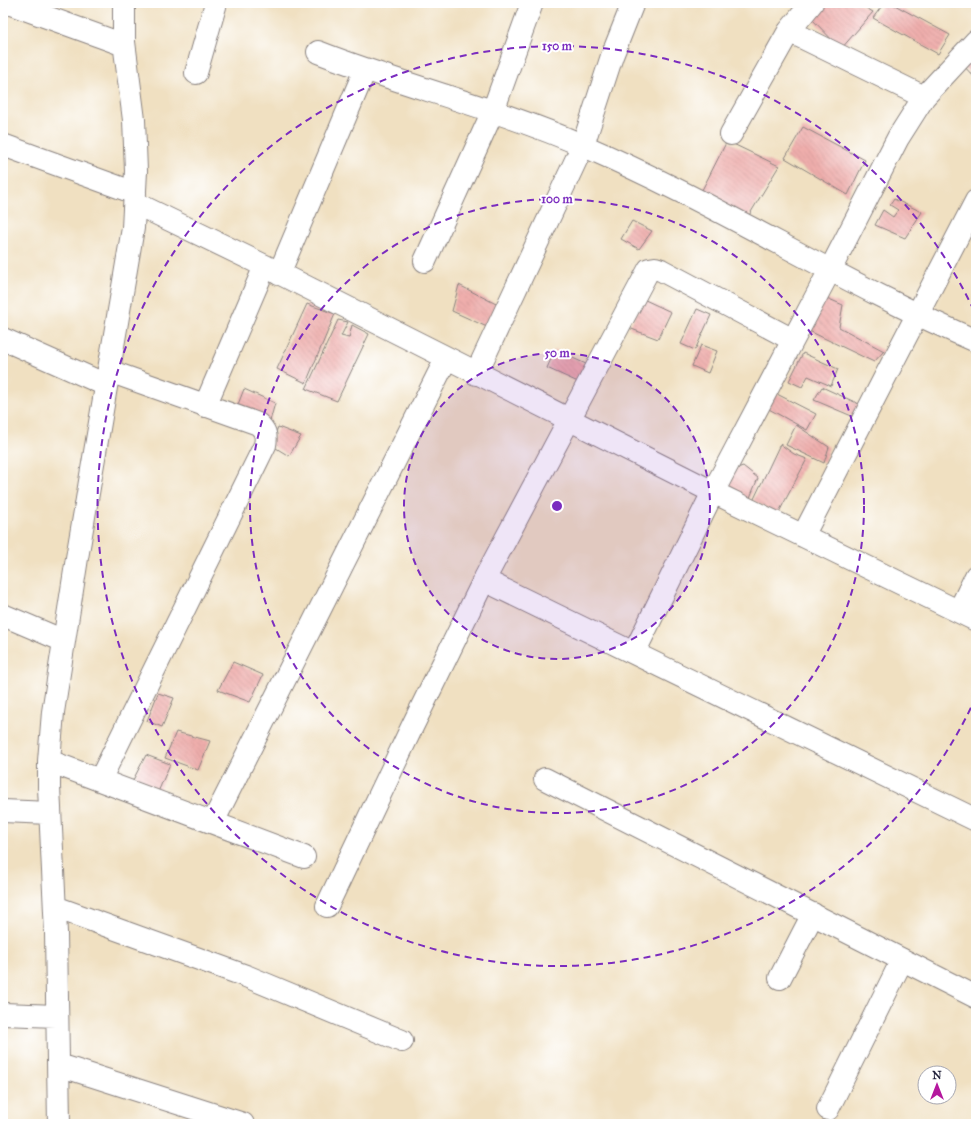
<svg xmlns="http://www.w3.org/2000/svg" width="979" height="1127" font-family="'IM FELL Great Primer',serif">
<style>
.building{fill:url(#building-back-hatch)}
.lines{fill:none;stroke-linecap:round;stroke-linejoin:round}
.minor-casing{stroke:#89817e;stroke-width:24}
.minor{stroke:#fff;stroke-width:22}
.ring{fill:none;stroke:#7b2cbf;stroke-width:2;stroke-dasharray:7 5}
.centre{fill:#7b2cbf;stroke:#fff;stroke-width:2}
.ring-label{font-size:12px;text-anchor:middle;font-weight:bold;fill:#7b2cbf;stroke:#fff;stroke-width:4;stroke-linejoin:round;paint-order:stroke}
</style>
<defs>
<pattern id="building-back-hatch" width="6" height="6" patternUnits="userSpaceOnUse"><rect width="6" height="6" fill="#efaeac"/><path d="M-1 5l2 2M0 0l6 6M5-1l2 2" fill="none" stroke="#cd9595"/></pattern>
</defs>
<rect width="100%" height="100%" fill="#fff"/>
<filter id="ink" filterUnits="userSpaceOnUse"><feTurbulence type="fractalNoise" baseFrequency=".025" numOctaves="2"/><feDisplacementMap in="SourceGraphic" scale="8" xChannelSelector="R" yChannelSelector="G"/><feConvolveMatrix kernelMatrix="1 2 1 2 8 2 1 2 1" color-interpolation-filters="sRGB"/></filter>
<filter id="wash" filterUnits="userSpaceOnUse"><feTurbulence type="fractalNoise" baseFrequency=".012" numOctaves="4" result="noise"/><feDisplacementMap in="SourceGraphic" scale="16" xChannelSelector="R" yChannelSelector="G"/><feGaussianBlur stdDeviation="0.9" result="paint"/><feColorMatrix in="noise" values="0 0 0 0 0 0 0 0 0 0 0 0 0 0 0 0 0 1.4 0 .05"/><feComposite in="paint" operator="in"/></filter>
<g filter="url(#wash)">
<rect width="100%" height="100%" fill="#f0e0c1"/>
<g id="blocks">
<path class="building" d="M 820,3 L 858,3 L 873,12 L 841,49 L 808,15 Z
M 884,3 L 891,3 L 950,35 L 938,54 L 873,18 Z
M 976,47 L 976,79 L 960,62 Z
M 803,127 L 865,160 L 848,195 L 785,158 Z
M 727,141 L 779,166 L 748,217 L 701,192 Z
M 894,199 L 922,212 L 905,238 L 875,225 L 883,210 L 893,217 L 898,210 L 890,205 Z
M 632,221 L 652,231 L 639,249 L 621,239 Z
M 459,285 L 498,305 L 487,327 L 452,311 Z
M 822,296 L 843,305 L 839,327 L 884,351 L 874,362 L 805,329 Z
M 643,299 L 671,312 L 658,339 L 629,328 Z
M 307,304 L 335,314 L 306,383 L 277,369 Z
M 697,309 L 711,315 L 695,350 L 681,344 Z
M 338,320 L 348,322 L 341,336 L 349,338 L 352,325 L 369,334 L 337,401 L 306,389 Z
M 701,345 L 717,351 L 708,373 L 692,366 Z
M 555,350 L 586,364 L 578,382 L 547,368 Z
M 803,353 L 838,369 L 831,386 L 808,376 L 802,387 L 789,381 Z
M 822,387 L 859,404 L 854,417 L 814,400 Z
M 244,389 L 275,403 L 270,421 L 237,407 Z
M 775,393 L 816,414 L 807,430 L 767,408 Z
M 796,425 L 829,447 L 824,463 L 786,445 Z
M 278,427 L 301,436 L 289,456 L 271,445 Z
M 780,444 L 794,454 L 807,459 L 778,514 L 753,501 Z
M 743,466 L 758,478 L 749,500 L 720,487 L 729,471 Z
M 233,662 L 263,675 L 250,702 L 218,690 Z
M 158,693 L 174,698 L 162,727 L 147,721 Z
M 176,732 L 210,741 L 198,770 L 165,758 Z
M 146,755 L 170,764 L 158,792 L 132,782 Z"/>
</g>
</g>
<g filter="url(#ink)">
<use href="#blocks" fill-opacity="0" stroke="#89817e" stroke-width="1"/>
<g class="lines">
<g class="minor-casing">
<path id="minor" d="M 8,3 L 124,45
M 812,3 L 789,31 L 924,97
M 318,52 C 405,86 497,108 584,146 C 718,204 842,283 976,341
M 196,73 L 216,3
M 731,134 L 789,31
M 3,145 L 135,193
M 135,203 L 265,266 L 713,492 L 976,620
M 425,261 L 493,111 L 532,3
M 279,274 L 365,70
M 3,339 L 106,385
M 476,374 L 583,145 L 612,56 L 633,3
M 205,406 L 265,266
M 803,536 L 976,201
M 484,580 L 976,820
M 959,611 L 976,576
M 3,615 L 64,641
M 634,653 L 713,492 L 830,270 L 898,138 L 924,97 L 976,41
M 49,761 L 304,857
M 545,779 L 976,997
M 100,780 L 265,445 C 267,435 265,430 258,424 L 109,371
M 3,811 L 50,813
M 213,822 L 446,359
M 327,906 L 412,727 L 484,580 L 649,269 L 655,268 L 661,270 L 793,340
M 55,907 L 246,976 L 402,1041
M 780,978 L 813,914
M 3,1014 L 56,1016
M 59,1065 L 243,1124
M 828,1109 L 902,960
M 59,1124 L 56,933 L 49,787 L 49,761 L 53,712 L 77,558 L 133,228 L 136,171 L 134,120 L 124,42 L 124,3"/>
</g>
<use href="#minor" class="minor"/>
</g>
</g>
<circle cx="557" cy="506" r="153" fill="#7b2cbf" fill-opacity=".12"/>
<g class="ring">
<circle cx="557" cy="506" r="153"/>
<circle cx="557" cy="506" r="307"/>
<path d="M976 697A460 460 0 1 1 976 315"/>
</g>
<circle cx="557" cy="506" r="6" class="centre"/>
<g class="ring-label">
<text x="557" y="50">150 m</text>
<text x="557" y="203">100 m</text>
<text x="557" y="357">50 m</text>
</g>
<rect width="979" height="1127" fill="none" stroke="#fff" stroke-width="16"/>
<g transform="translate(937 1085)"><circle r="19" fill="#ffffff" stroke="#a7a7b1"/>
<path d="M0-3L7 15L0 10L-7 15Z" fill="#b5179e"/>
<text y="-6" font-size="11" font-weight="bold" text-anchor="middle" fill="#22223b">N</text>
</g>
</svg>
